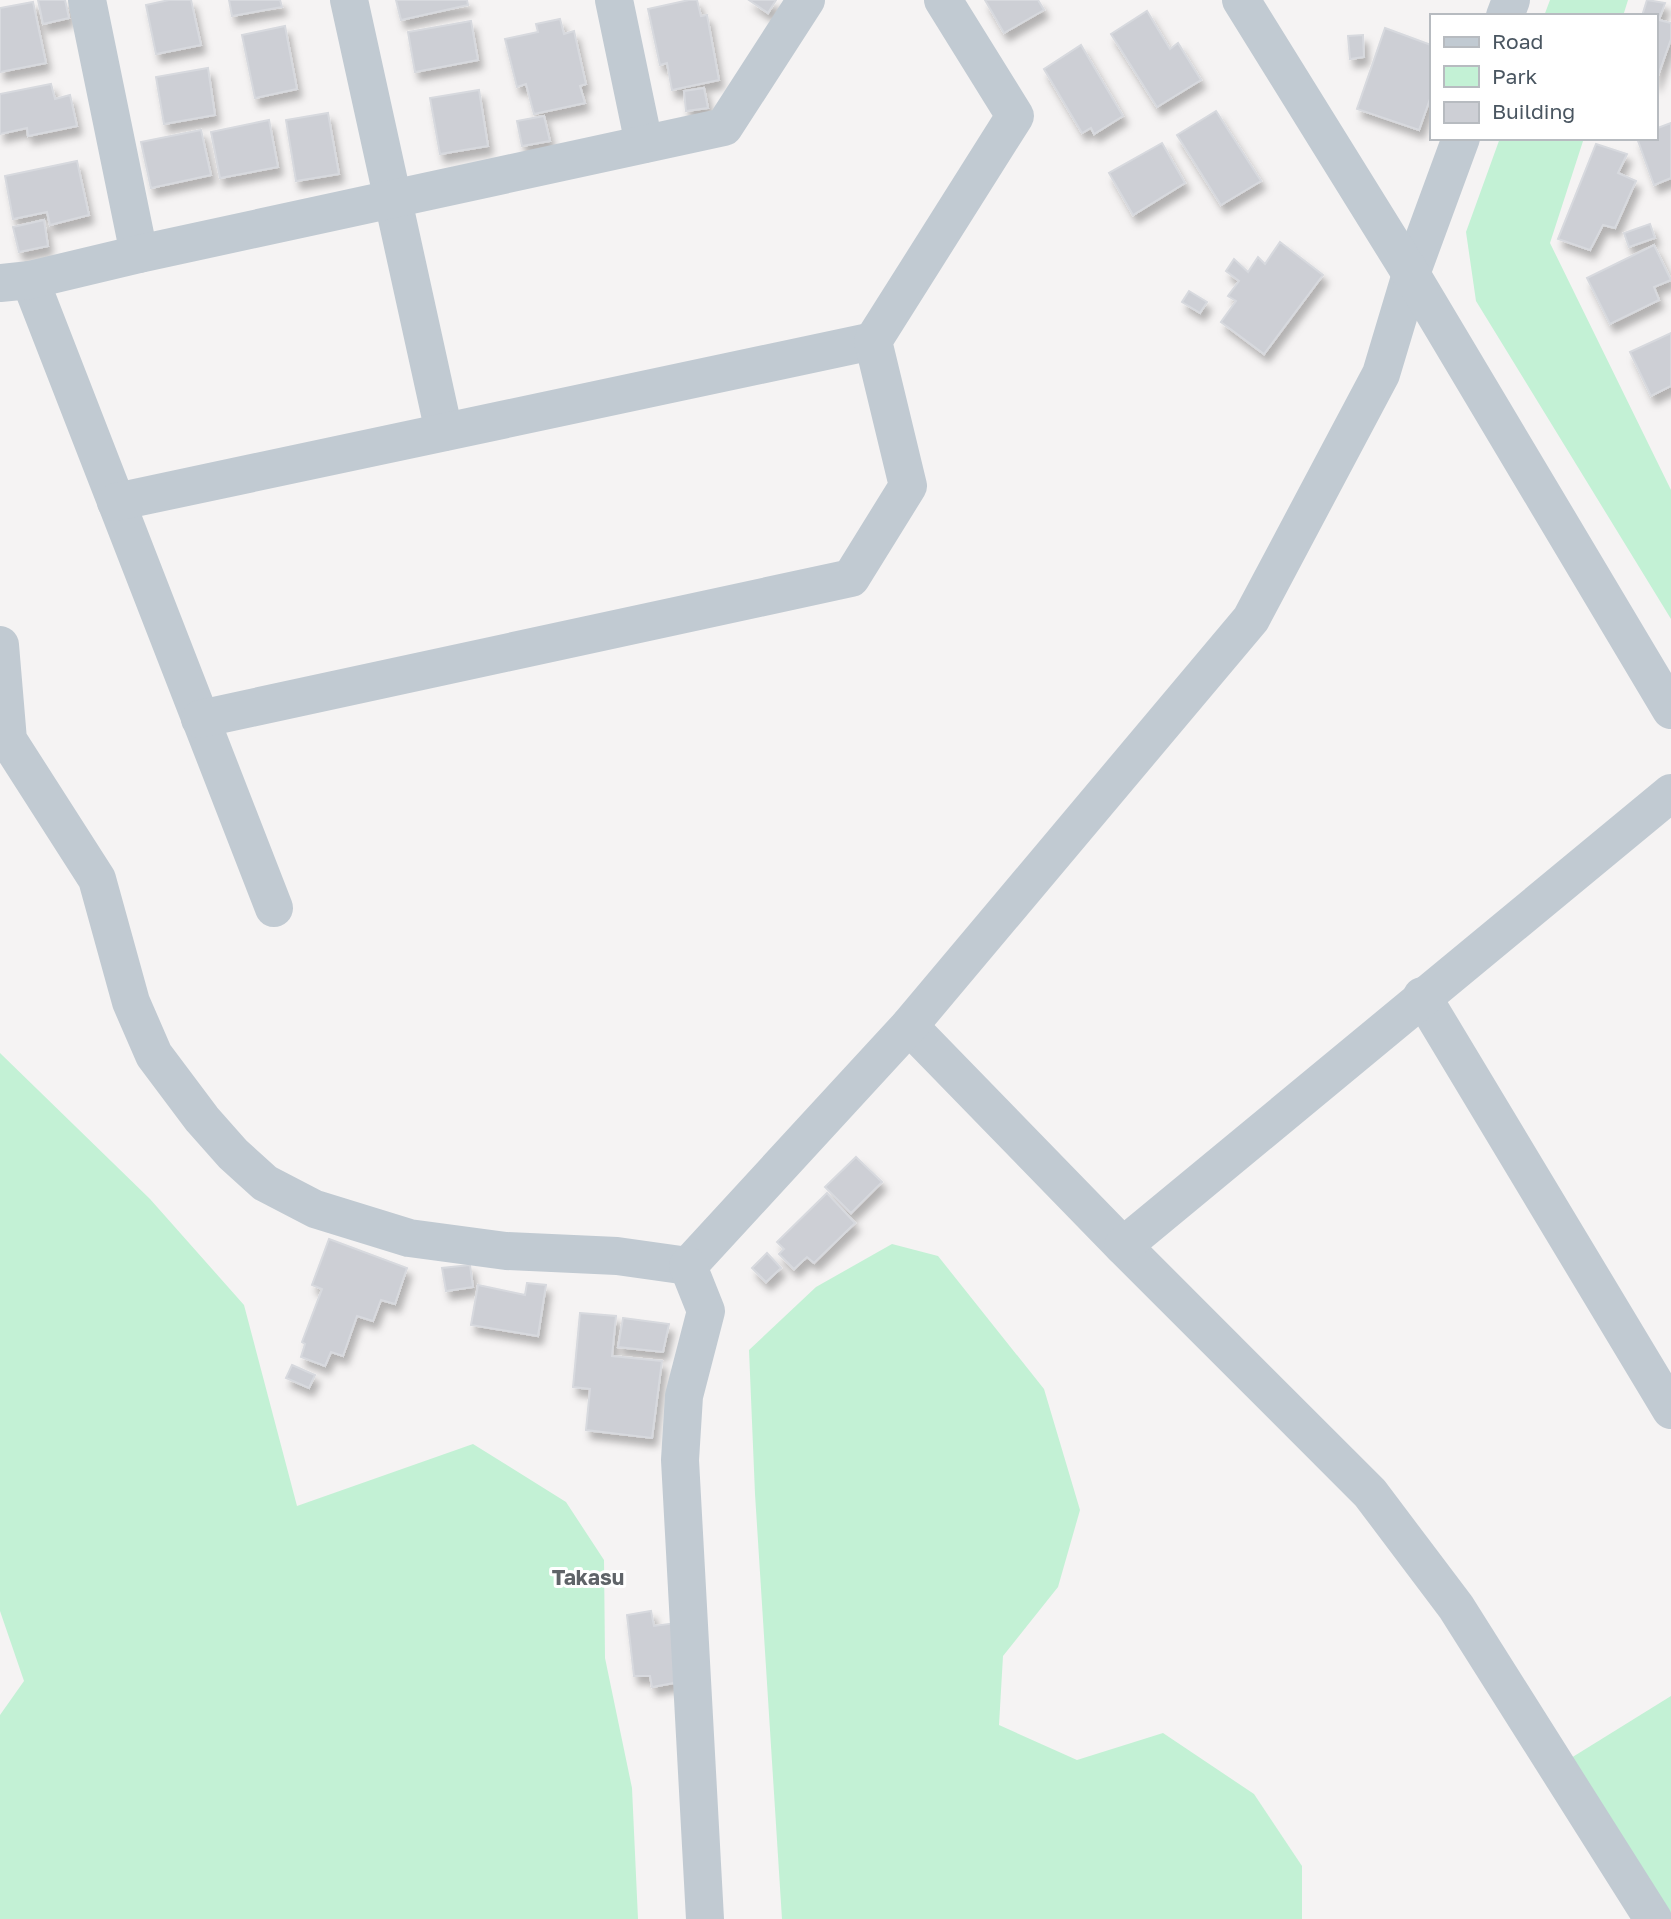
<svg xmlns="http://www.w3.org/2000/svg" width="1671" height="1919" font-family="'Golos Text',sans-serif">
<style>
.green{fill:#c3f1d5}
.building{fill:#cdcfd5;stroke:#d7d9de;stroke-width:2;filter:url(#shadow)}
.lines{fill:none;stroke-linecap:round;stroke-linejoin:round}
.minor{stroke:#c1cad2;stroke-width:38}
.tertiary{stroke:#c1cad2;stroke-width:38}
.labels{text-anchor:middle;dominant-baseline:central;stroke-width:6;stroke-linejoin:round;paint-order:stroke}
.quarter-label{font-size:21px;font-weight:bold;fill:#5f6368;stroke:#fff}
</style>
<defs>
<filter id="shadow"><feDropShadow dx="4.5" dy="8" stdDeviation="3.5" flood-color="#0004"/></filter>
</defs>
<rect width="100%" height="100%" fill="#f5f3f3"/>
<g class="green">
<polygon points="1550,0 1628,0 1623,16 1544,16"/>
<polygon points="1500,138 1584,138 1550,243 1671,490 1671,619 1476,301 1466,232"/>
<polygon points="0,1053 150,1199 244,1305 297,1506 473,1444 566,1502 604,1560 605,1658 632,1788 638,1919 0,1919 0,1715 24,1681 0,1611"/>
<polygon points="892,1244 938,1256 1044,1389 1080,1510 1058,1587 1003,1656 999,1725 1077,1760 1163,1733 1254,1794 1302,1866 1302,1919 782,1919 755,1494 749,1350 816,1287"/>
<polygon points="1671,1696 1671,1919 1571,1758"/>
</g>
<g class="building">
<polygon points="38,0 65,0 69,18 43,24"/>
<polygon points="169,0 191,0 201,45 156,54 146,5"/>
<polygon points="229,0 280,0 282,7 232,16"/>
<polygon points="396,0 467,0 468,5 401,20"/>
<polygon points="689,0 697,0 701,16 707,15 719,80 672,90 667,63 660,65 648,9"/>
<polygon points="749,0 776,0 768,13"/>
<polygon points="985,0 1038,0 1044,10 1004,33"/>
<polygon points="1647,0 1665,3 1659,20 1671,23 1671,39 1655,84 1655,16 1642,16"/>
<polygon points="33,2 46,63 0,72 0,8"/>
<polygon points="1147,11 1170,49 1178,43 1201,80 1157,107 1111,34"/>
<polygon points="560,19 564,34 574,31 586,84 580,86 585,103 534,114 526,84 517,87 505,39 538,32 536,24"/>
<polygon points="471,21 478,60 415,72 408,32"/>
<polygon points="285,26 297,89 255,98 242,35"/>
<polygon points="1385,28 1431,45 1431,96 1419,130 1357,109"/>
<polygon points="1363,35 1364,57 1350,59 1348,36"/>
<polygon points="1081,45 1123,116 1094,134 1091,128 1082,133 1044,69"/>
<polygon points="208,68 215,115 164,124 156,77"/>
<polygon points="51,84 55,99 70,95 77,126 28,136 27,128 0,134 0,94"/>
<polygon points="704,88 708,108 686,111 684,91"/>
<polygon points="479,90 488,146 440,154 430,98"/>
<polygon points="1216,111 1261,181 1221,205 1177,135"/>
<polygon points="328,113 339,174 296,181 286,120"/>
<polygon points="544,116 550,141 522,146 517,121"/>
<polygon points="269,120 278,167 220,178 211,132"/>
<polygon points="1671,123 1671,178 1654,185 1637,138 1655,138 1655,129"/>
<polygon points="201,130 211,175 151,188 141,142"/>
<polygon points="1162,143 1185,183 1133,215 1109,173"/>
<polygon points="1596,144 1627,154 1618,173 1636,181 1615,228 1603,225 1590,250 1558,239"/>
<polygon points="77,161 89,215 50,225 47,212 13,219 5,176"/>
<polygon points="44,220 48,246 19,252 13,227"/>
<polygon points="1650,224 1655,238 1629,247 1624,233"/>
<polygon points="1280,242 1323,275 1264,354 1221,322 1236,301 1228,296 1239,281 1226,271 1234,259 1248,272 1258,257 1265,264"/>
<polygon points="1654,245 1671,280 1654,287 1659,300 1610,324 1587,278"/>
<polygon points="1189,291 1207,302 1200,313 1182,302"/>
<polygon points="1671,333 1671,386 1651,396 1630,352"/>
<polygon points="856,1157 882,1182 851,1213 825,1187"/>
<polygon points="827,1193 855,1223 814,1263 807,1257 794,1269 779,1254 784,1249 777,1242"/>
<polygon points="329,1239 407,1268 395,1304 381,1300 373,1321 357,1316 343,1356 331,1352 325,1366 301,1357 305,1344 302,1342 322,1289 312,1285"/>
<polygon points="767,1253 781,1268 766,1282 752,1268"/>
<polygon points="470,1265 473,1287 446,1291 442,1268"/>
<polygon points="527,1283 546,1285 538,1336 471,1325 478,1285 525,1295"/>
<polygon points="580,1313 616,1316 612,1356 662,1361 652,1438 586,1430 590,1389 573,1387"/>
<polygon points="623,1318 669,1324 663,1352 618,1347"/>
<polygon points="292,1365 315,1375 309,1388 286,1378"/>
<polygon points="651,1611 654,1626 676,1623 685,1681 652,1687 650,1676 634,1676 627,1615"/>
</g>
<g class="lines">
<g class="minor">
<polyline points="87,0 139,254"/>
<polyline points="349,0 444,432"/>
<polyline points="614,0 644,144"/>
<polyline points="1505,16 1511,0"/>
<polyline points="30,280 274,908"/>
<polyline points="0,283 30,280 139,254 724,127 806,0"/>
<polyline points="116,502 873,341"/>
<polyline points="0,645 8,740 97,879 131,1002 154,1055 202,1119 233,1154 265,1183 315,1209 409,1238 506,1251 617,1256 688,1266"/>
<polyline points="200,719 851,578 908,486 873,341 1015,116 943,0"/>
<polyline points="1422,996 1671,1410"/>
<polyline points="909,1026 1123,1246 1370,1493 1456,1607 1653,1919"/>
<polyline points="1123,1246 1671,793"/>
<polyline points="688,1266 909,1026 1251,619 1381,374 1411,274 1461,138"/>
<polyline points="688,1266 706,1311 684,1396 680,1460 705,1919"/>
</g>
<polyline class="tertiary" points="1241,0 1411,274 1671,710"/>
</g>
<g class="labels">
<g class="quarter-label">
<text x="588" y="1577">Takasu</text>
</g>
</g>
<rect x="1430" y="14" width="228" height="126" fill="#ffffff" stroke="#b7bbc0" stroke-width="2"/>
<rect x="1444" y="37" width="35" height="10" fill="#c1cad2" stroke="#b7bbc0" stroke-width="2"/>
<text x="1492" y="49" font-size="21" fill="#4a5661">Road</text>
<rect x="1444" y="66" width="35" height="21" fill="#c3f1d5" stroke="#b7bbc0" stroke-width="2"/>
<text x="1492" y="84" font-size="21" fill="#4a5661">Park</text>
<rect x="1444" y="102" width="35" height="21" fill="#cdcfd5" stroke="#b7bbc0" stroke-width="2"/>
<text x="1492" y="119" font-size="21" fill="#4a5661">Building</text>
</svg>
